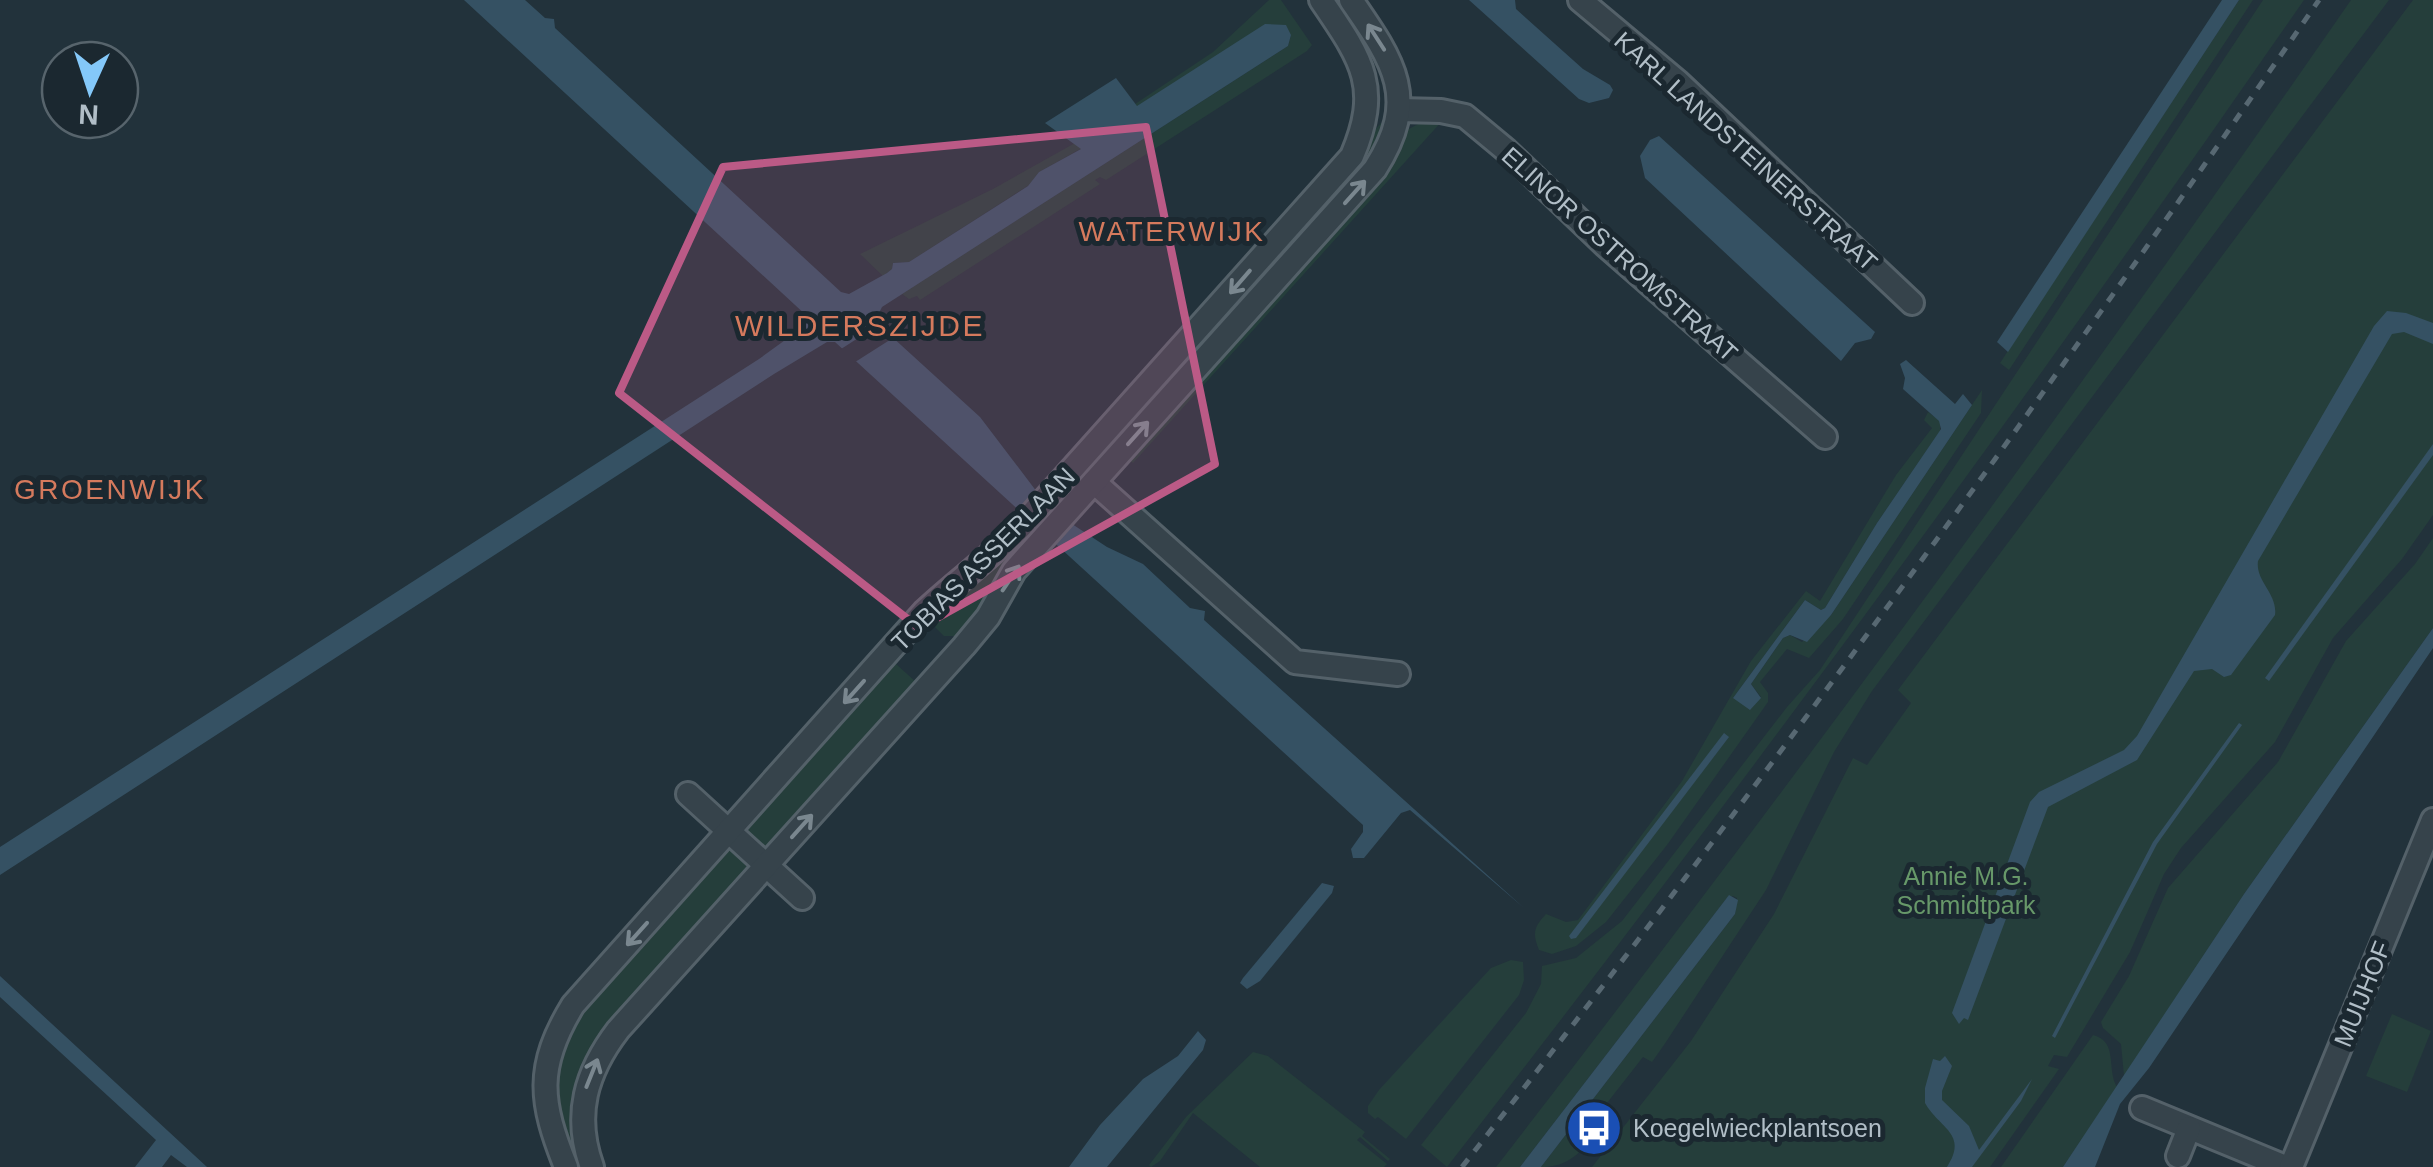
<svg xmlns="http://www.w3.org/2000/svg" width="2433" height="1167" font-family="Arial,sans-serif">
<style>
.green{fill:#253e3b;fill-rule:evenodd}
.water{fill:#355163}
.pier{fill:#22323b}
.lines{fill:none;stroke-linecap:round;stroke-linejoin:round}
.minor-casing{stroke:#546169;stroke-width:28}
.minor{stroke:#36434b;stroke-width:22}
.rail{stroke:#576872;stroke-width:5;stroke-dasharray:10 10;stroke-linecap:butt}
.oneway{stroke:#7a878f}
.marked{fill:#bb5a86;fill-opacity:0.2;stroke:#bb5a86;stroke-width:8;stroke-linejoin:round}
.labels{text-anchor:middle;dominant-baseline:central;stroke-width:10;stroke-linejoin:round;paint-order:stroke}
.street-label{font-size:25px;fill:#b1bec7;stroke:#1b2830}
.park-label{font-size:25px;fill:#679869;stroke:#1b2830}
.poi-label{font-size:25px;fill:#b1bec7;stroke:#1b2830;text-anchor:start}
.neighbourhood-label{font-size:28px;letter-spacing:2.5px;fill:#d57a5d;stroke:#1b2830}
.quarter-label{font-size:30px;letter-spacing:2.5px;fill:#d57a5d;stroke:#1b2830}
</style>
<rect width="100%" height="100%" fill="#22323b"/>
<g class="green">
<polygon points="1269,0 1281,0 1312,45 1307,51 1106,180 1100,177 1095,180 1100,184 920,300 917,296 909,299 902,294 1288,46 1291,35 1137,107 1135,104 1213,52"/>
<polygon points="2239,0 2253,0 2009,370 2000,363"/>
<path d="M2263,0h41c-275,397 -560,786 -857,1167l-26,-22 105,-132 15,-29 1,-18 34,-8 46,-37 165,-214 33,-37z"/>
<path d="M2351,0h38l-517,691 -38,61 -68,138 -102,155 -12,17 -9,-5 -61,78 8,7c-16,16 -26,25 -49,25l194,-253 2,-16 -4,-2 -7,3 -206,268h-24c296,-382 580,-770 855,-1167z"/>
<polygon points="2413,0 2433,0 2433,515 2402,559 2333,638 2275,742 2181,848 2164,874 2130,952 2067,1057 2054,1055 2048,1066 2059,1069 1990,1167 1592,1167 1691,1041 1774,914 1853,758 1867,765 1911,703 1898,690"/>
<polygon points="1443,120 1133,463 1124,456 1405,131 1424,121"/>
<polygon points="1381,123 1386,124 1380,150 1117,449 1105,440"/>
<polygon points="1075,143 1082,148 1039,172 1029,185 909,262 893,263 892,269 883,276 860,254 993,189"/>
<path d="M1982,390l-1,23 -138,206 -34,39 -22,-9 -27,33 8,11v9l-101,143 -61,77 -30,24 -24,8 -13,-4c-7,-17 -5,-23 7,-36l20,8 12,-2 104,-139 69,-120 55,-70 14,10 76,-126 36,-47 -8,-8 4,-8 12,9v10l-63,92 -52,85 -4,2 -16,-10 -72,98 28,-1 -10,-13 32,-46 7,-3 12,7 29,-27zM1724,734l4,4 -155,201 1,-6z"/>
<polygon points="1033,521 1043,531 960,636 944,636 935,627 936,616"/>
<polygon points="2433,538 2433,628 2244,894 2124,1076 2121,1044 2103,1028 2101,1022 2129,976 2168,888 2278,762 2346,641 2415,564"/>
<polygon points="886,664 891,668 896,664 916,682 912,687 917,691 770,845 758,845 748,832 753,815"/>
<polygon points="734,850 746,859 746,875 604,1038 587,1167 571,1167 551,1097 567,1025 721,853"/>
<polygon points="1511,960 1523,962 1524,980 1519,995 1406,1139 1378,1117 1375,1119 1368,1113 1368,1106 1379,1090 1491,968"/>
<polygon points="2392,1014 2431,1031 2407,1092 2366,1076"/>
<path d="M2093,1035c26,7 13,34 24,52l-54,80h-62z"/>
<polygon points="1253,1052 1268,1056 1365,1132 1362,1136 1390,1159 1388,1161 1360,1137 1357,1140 1387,1164 1384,1167 1260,1167 1193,1113 1160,1161 1151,1167 1149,1165 1186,1117"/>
</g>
<g class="water">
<polygon points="464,0 525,0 545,18 554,19 555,28 841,292 849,294 887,273 892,269 893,263 909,262 1028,186 1039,172 1081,149 1045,123 1116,78 1137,106 1265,24 1286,25 1291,35 1288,46 882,307 878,315 879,325 980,417 1037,492 1066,520 1107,547 1143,564 1190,608 1205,611 1204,620 1524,908 1410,810 1401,813 1364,858 1353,858 1351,849 1363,832 1363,825 835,342 827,342 774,374 0,875 0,847 759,359 799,330 808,317"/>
<polygon points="1469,0 1515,0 1516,9 1583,69 1610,85 1613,90 1609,98 1589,103 1579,99"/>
<polygon points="2222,0 2239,0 2008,352 1997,342"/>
<polygon points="1659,136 1875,332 1871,339 1855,343 1841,361 1645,178 1640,156 1650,140"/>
<path d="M2387,311l19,2 27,10v21l-29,-12 -12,2 -134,227c-3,20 20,33 17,54l-44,60 -7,2 -12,-8 -18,2 -57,89 -89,47 -80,213 -4,-2 -5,6 -7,-11 78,-211 9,-10 85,-42 13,-14 237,-410z"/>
<polygon points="1906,360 1955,404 1963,394 1972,405 1831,615 1807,642 1790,635 1783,638 1751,684 1761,698 1750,710 1733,698 1805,600 1821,610 1825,608 1877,523 1941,429 1939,421 1903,389 1905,378 1900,364"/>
<polygon points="2433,444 2433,455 2269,681 2265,678"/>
<polygon points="2433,628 2433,648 2149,1068 2120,1104 2095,1167 2063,1167 2244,894"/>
<polygon points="2239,723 2242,725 2157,844 2055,1038 2052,1036 2153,842"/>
<polygon points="1724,733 1729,737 1576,938 1571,939 1569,936"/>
<polygon points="1322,883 1334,886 1332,893 1260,981 1247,989 1240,983 1243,978"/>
<polygon points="1729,895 1738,900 1735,914 1541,1167 1520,1167"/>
<polygon points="0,976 207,1167 187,1167 171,1155 162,1167 135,1167 156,1140 0,997"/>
<polygon points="1198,1031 1206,1040 1203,1050 1107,1167 1069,1167 1100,1125 1143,1079 1178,1056"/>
<path d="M1945,1056l7,10 -10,25v9l27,26 10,24 53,-71 -11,22 -49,66h-25c22,-33 -8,-39 -22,-64v-15l8,-29 7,2z"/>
</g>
<polygon class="pier" points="883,322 896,336 852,364 838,351"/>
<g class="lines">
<g class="minor-casing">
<g id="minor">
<polyline points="1580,0 1678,82 1912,303"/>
<polyline points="1399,110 1441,111 1465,116 1506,150 1605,245 1825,437"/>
<polyline points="1094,482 1295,662 1398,674"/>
<polyline points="688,794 802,898"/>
<polyline points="2142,1108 2285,1167"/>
<polyline points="2178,1156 2189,1128"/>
<path d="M566,1167c-26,-65 -31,-100 7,-162l351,-393c32,-30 67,-55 98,-87l330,-369c30,-70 9,-97 -31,-156"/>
<path d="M592,1167c-19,-52 -6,-95 26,-137l346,-384 24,-29 26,-46 361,-402c45,-70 19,-107 -24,-169"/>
<polyline points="2291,1167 2433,820"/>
</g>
</g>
<use href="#minor" class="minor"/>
<path class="rail" d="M1462,1167c299,-380 583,-770 857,-1167"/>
</g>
<defs><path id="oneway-shaft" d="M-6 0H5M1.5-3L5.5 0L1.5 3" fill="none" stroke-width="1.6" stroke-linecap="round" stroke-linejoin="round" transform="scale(2.5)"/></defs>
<g class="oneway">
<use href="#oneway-shaft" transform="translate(1376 37) rotate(-123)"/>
<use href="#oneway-shaft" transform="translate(1355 192) rotate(-48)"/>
<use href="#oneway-shaft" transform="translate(1240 282) rotate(131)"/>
<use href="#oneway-shaft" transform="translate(1138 433) rotate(-48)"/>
<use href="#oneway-shaft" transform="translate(1011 578) rotate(-56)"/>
<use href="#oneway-shaft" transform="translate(854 692) rotate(132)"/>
<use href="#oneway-shaft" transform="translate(802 826) rotate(-48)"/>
<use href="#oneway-shaft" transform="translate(637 934) rotate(132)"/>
<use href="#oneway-shaft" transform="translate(592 1073) rotate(-68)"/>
</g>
<path class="marked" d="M1146,127l69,337 -296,164 -300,-235 104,-226z"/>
<defs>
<g id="bus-disc" transform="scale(2.875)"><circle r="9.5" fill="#1a4fb4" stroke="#1b2830"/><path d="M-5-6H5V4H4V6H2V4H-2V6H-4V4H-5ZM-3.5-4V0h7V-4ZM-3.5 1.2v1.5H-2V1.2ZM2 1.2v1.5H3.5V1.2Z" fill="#fff"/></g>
</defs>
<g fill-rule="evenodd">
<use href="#bus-disc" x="1594" y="1128"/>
</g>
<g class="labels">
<g class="street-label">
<text transform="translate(1746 151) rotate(42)">KARL LANDSTEINERSTRAAT</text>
<text transform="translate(1620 254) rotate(42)">ELINOR OSTROMSTRAAT</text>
<text transform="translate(983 559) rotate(-45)">TOBIAS ASSERLAAN</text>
<text transform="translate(2362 994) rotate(-68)">MUIJHOF</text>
</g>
<g class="park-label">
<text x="1966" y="876">Annie M.G.<tspan x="1966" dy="29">Schmidtpark</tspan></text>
</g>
<g class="poi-label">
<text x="1633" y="1128">Koegelwieckplantsoen</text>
</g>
<g class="neighbourhood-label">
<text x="1172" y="231">WATERWIJK</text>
<text x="110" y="489">GROENWIJK</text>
</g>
<g class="quarter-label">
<text x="860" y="325">WILDERSZIJDE</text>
</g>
</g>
<g transform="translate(90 90) rotate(183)"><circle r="48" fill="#1b2830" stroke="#57646c" stroke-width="2.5"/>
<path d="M0-8L18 38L0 25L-18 38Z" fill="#84c8f9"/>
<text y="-15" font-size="28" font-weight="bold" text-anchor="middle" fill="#b1bec7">N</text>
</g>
</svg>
